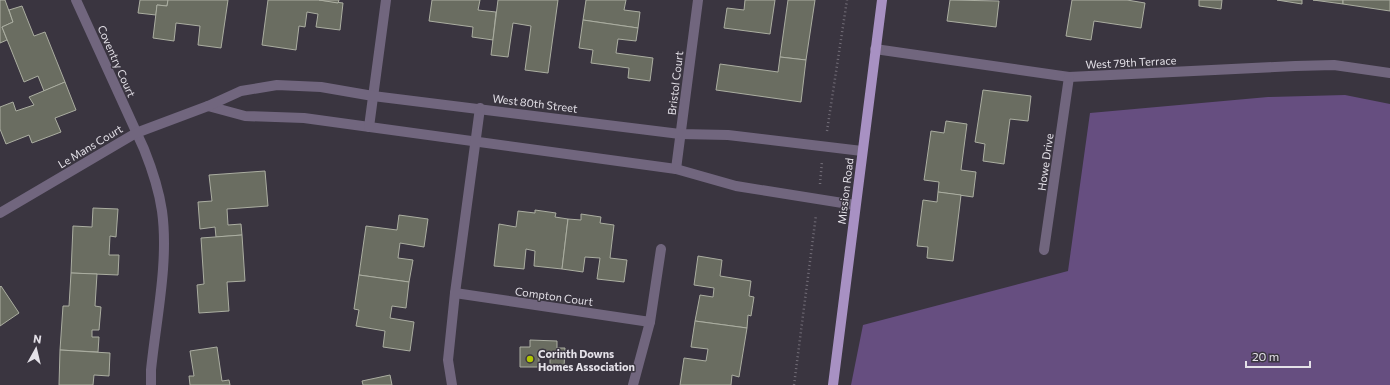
<svg xmlns="http://www.w3.org/2000/svg" width="1390" height="385" font-family="Commissioner,sans-serif">
<style>
.green{fill:#664e80}
.building{fill:#6a6d61;stroke:#abaea1}
.lines{fill:none;stroke-linecap:round;stroke-linejoin:round}
.path{stroke:#736e78;stroke-width:2.5;stroke-dasharray:1 3;stroke-linecap:butt}
.minor{stroke:#71667e;stroke-width:10}
.major{stroke:#a891c3;stroke-width:10}
.poi-dot{fill:#b0c500;stroke:#3a3540;stroke-width:1.5}
.labels{text-anchor:middle;dominant-baseline:central;stroke-width:3;stroke-linejoin:round;paint-order:stroke}
.street-label{font-size:11px;fill:#e4e1e8;stroke:#3a3540}
.poi-label{font-size:11px;font-weight:bold;fill:#e4e1e8;stroke:#3a3540;text-anchor:start}
</style>
<rect width="100%" height="100%" fill="#3a3540"/>
<polygon class="green" points="1345,95 1390,104 1390,385 851,385 863,325 1068,271 1090,113 1268,97"/>
<g class="building">
<polygon points="0,0 5,0 13,22 2,27 7,40 0,43"/>
<polygon points="140,0 168,0 167,6 157,5 156,15 138,13"/>
<polygon points="168,0 228,0 221,48 198,45 200,26 176,23 174,41 153,38 157,5 167,6"/>
<polygon points="268,0 319,0 343,3 340,30 316,27 318,14 307,12 305,27 299,26 296,50 262,45"/>
<polygon points="319,0 339,0 338,3"/>
<polygon points="432,0 480,0 478,10 496,12 493,40 472,37 473,27 429,21"/>
<polygon points="498,0 558,0 548,73 525,70 531,26 513,23 508,57 491,55"/>
<polygon points="586,0 626,0 624,10 640,12 638,28 583,20"/>
<polygon points="745,0 775,0 770,34 724,28 727,8 744,10"/>
<polygon points="788,0 815,0 806,60 780,57"/>
<polygon points="950,0 999,1 996,27 947,21"/>
<polygon points="1072,0 1127,0 1145,3 1141,28 1094,21 1091,40 1066,36"/>
<polygon points="1199,0 1222,0 1221,9 1199,6"/>
<polygon points="1277,0 1302,0 1302,4"/>
<polygon points="1313,0 1343,0 1343,4"/>
<polygon points="1343,0 1390,0 1390,11 1343,4"/>
<polygon points="22,6 34,36 45,32 65,82 44,91 38,76 24,82 2,27 13,22 9,10"/>
<polygon points="583,20 638,28 636,41 618,39 616,53 653,58 650,81 628,78 629,68 591,63 593,50 579,48"/>
<polygon points="780,57 806,60 801,102 716,90 720,64 778,72"/>
<polygon points="65,82 76,110 55,118 61,132 32,143 29,135 6,144 0,129 0,107 13,102 16,111 34,105 29,97"/>
<polygon points="983,90 1031,96 1028,121 1010,119 1004,164 983,161 985,144 975,142"/>
<polygon points="946,121 967,124 961,170 976,172 973,197 938,192 939,182 924,180 931,131 944,133"/>
<polygon points="265,171 268,206 227,209 228,225 241,224 242,235 216,237 215,227 200,229 198,202 212,201 209,175"/>
<polygon points="938,192 961,195 953,261 927,258 928,247 917,246 923,200 937,202"/>
<polygon points="93,208 118,209 116,237 110,236 109,255 119,255 118,275 71,273 73,226 92,227"/>
<polygon points="535,210 556,213 555,217 568,219 562,269 534,266 535,251 526,249 524,269 494,266 499,224 516,227 518,211 535,213"/>
<polygon points="581,214 601,217 600,223 614,225 610,258 627,260 624,282 597,279 600,258 585,257 583,272 562,269 568,219 581,220"/>
<polygon points="399,215 428,219 424,247 400,243 398,258 413,260 409,282 359,275 366,226 397,230"/>
<polygon points="242,235 245,281 227,282 229,311 199,313 197,285 204,284 201,238"/>
<polygon points="698,256 722,260 720,276 751,281 749,296 754,297 751,316 748,315 747,328 695,321 700,295 713,297 714,288 694,285"/>
<polygon points="71,273 97,274 95,306 101,307 99,330 92,330 92,337 99,337 98,352 60,350 63,306 69,306"/>
<polygon points="359,275 409,282 406,308 392,306 390,318 414,322 410,351 383,347 385,331 356,326 359,310 354,309"/>
<polygon points="1,286 19,313 0,326 0,287"/>
<polygon points="695,321 747,328 739,377 732,375 731,385 680,385 684,358 706,361 708,349 691,347"/>
<polygon points="530,340 557,341 557,348 565,348 564,368 550,368 550,352 539,352 539,367 520,367 520,347 530,347"/>
<polygon points="217,347 222,381 229,380 230,385 190,385 189,376 194,376 190,351"/>
<polygon points="60,350 110,353 109,376 94,375 93,385 59,385"/>
<polygon points="390,375 392,385 363,385 362,381"/>
</g>
<g class="lines">
<g class="path">
<polyline points="827,131 847,0"/>
<polyline points="820,184 822,161"/>
<polyline points="794,385 816,215"/>
</g>
<g class="minor">
<path d="M76,0l68,149c8,20 15,41 18,62 7,51 -6,109 -11,159v15"/>
<polyline points="875,49 1069,77 1295,66 1334,65 1390,73"/>
<polyline points="208,106 245,116 304,118 676,169 736,186 855,205"/>
<polyline points="369,127 386,0"/>
<polyline points="676,169 698,0"/>
<polyline points="0,213 136,133 208,106 241,91 277,85 321,87 373,96 680,134 728,135 862,151"/>
<polyline points="1044,250 1069,77"/>
<polyline points="455,293 650,322 661,249"/>
<polyline points="452,385 448,360 455,293 480,108"/>
<polyline points="633,385 650,322"/>
</g>
<polyline class="major" points="833,385 882,0"/>
</g>
<circle class="poi-dot" cx="530" cy="359" r="4"/>
<g class="labels">
<g class="street-label">
<text transform="translate(117 61) rotate(66)">Coventry Court</text>
<text transform="translate(1131 62) rotate(-3)">West 79th Terrace</text>
<text transform="translate(675 83) rotate(-83)">Bristol Court</text>
<text transform="translate(535 103) rotate(7)">West 80th Street</text>
<text transform="translate(90 146) rotate(-31)">Le Mans Court</text>
<text transform="translate(1045 162) rotate(-82)">Howe Drive</text>
<text transform="translate(845 191) rotate(-83)">Mission Road</text>
<text transform="translate(554 296) rotate(8)">Compton Court</text>
</g>
<g class="poi-label">
<text x="538" y="353">Corinth Downs<tspan x="538" dy="13">Homes Association</tspan></text>
</g>
</g>
<g transform="translate(36 349) rotate(8)" stroke="#3a3540" stroke-width="3" paint-order="stroke">
<path d="M0-3L7 15L0 10L-7 15Z" fill="#e4e1e8"/>
<text y="-6" font-size="11" font-weight="bold" text-anchor="middle" fill="#e4e1e8">N</text>
</g>
<path d="M1246 361v6h64v-6" fill="none" stroke="#e4e1e8" stroke-width="2"/>
<text x="1252" y="361" font-size="12" fill="#e4e1e8" stroke="#3a3540" stroke-width="3" paint-order="stroke">20 m</text>
</svg>
